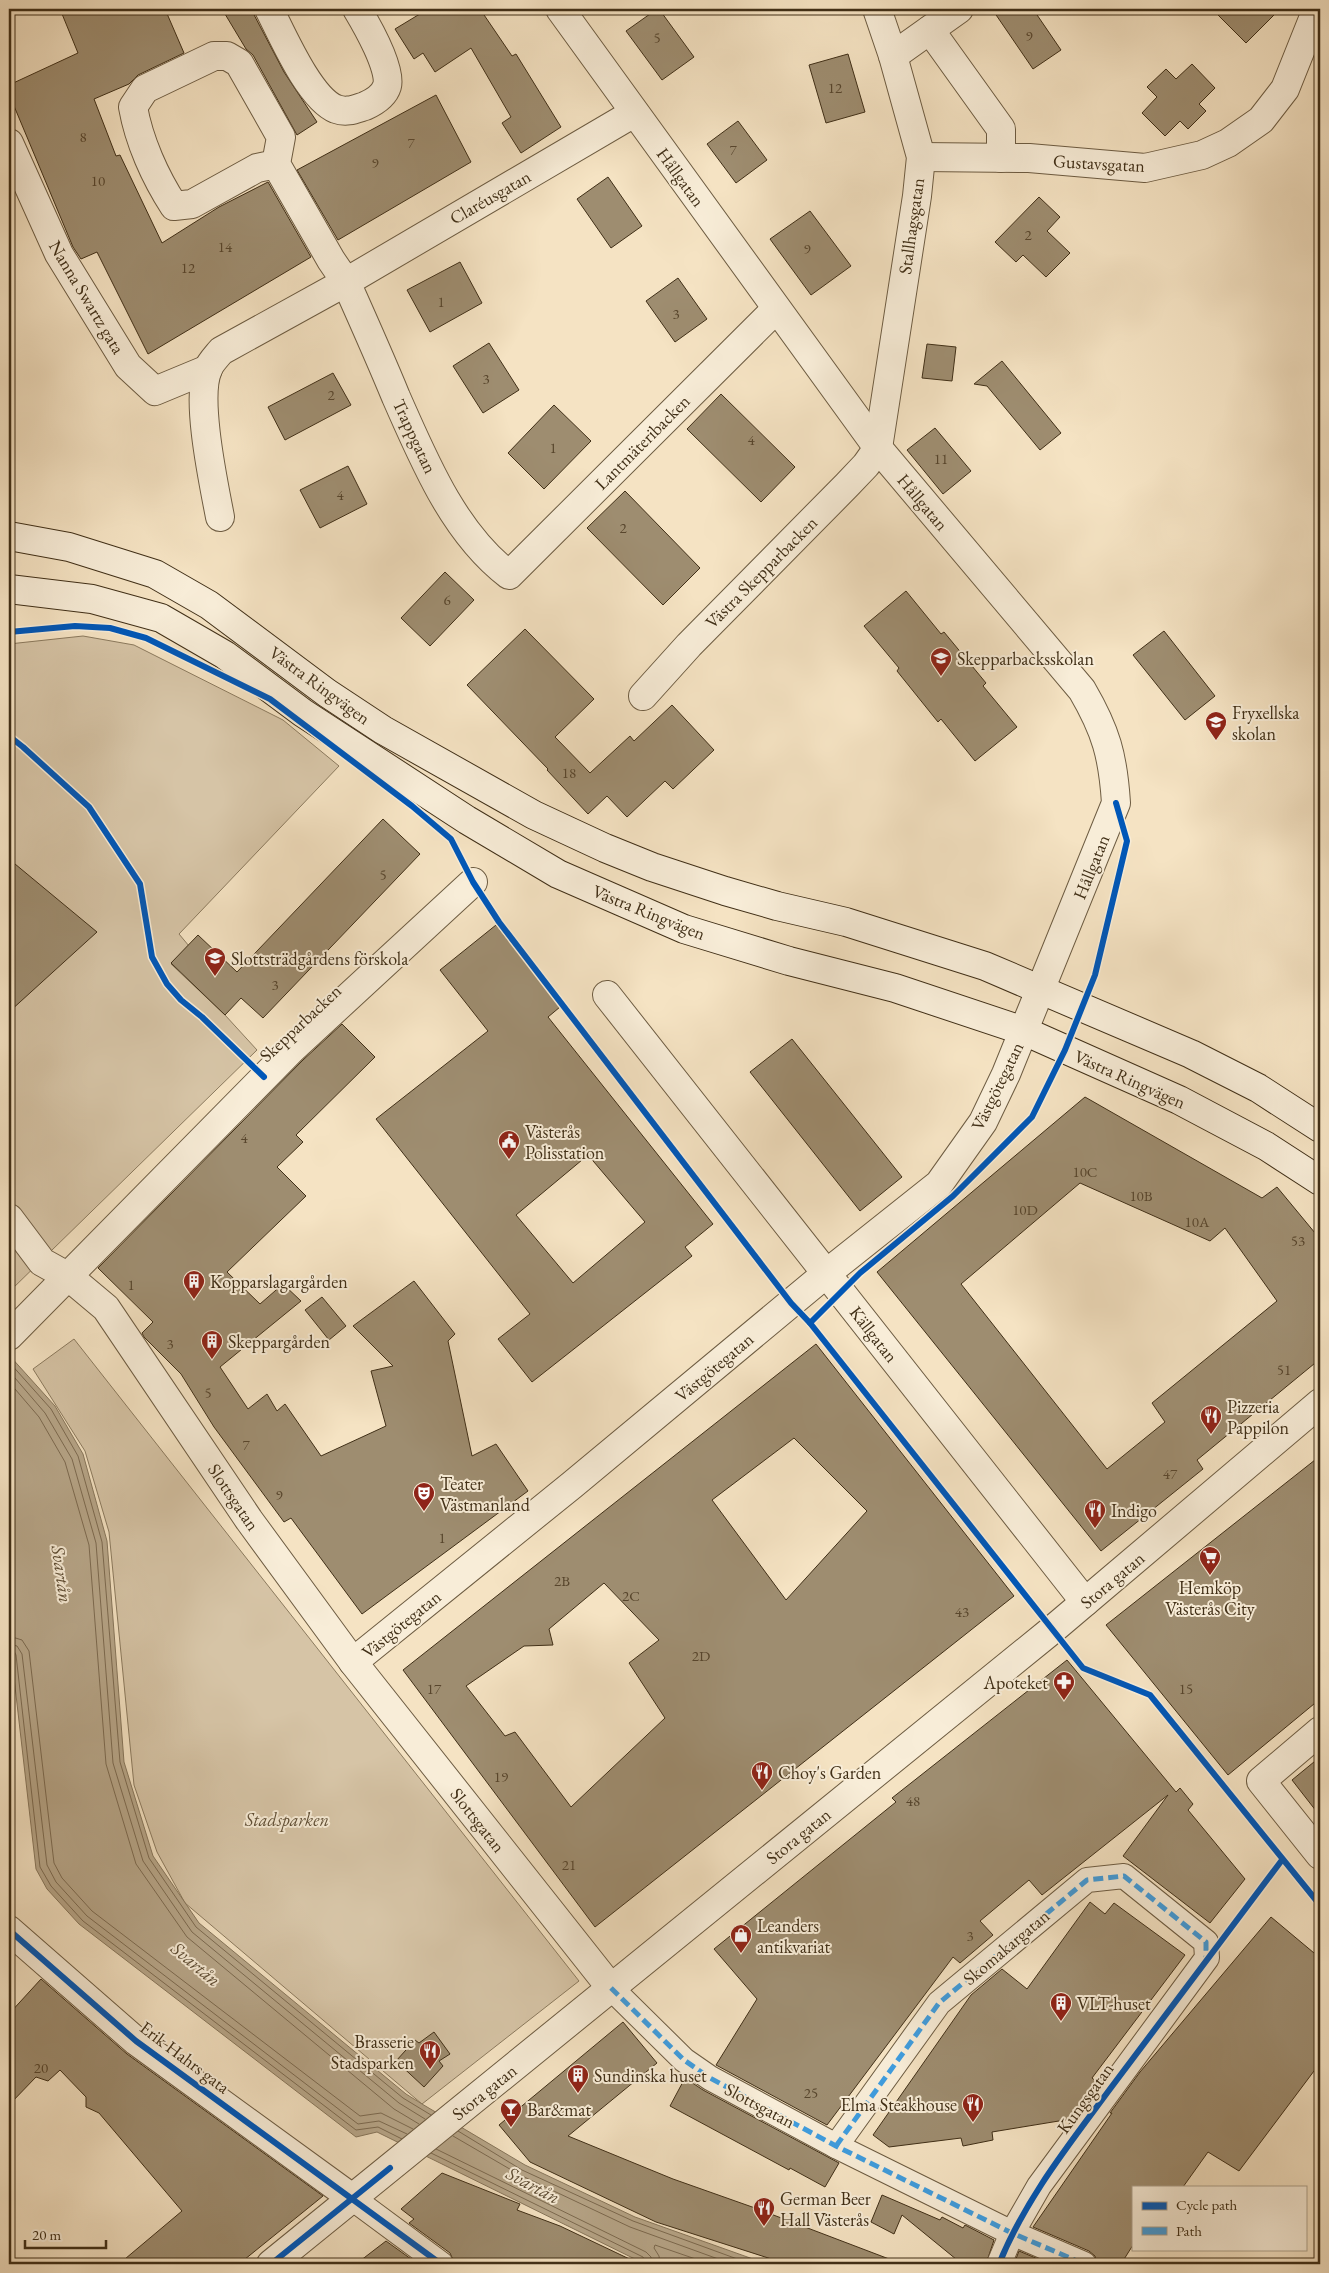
<svg xmlns="http://www.w3.org/2000/svg" width="1329" height="2273" font-family="'EB Garamond',serif">
<style>
.green{fill:#d6c4a6;stroke:#8b7a5e}
.water{fill:#b7a689;stroke:#87765b}
.lines{fill:none;stroke-linecap:round;stroke-linejoin:round}
.shore{stroke:#7c6a50;stroke-width:1}
.building{fill:#9e8d70;stroke:#402f17;fill-rule:evenodd}
.pedestrian-casing{stroke:#6d5c42;stroke-width:26}
.minor-casing{stroke:#6d5c42;stroke-width:30}
.secondary-casing{stroke:#402f17;stroke-width:30}
.pedestrian{stroke:#f8edd8;stroke-width:24}
.minor{stroke:#f8edd8;stroke-width:28}
.secondary{stroke:#f8edd8;stroke-width:28}
.quiet{stroke:#3f9ddf;stroke-width:5;stroke-dasharray:10 5;stroke-linecap:butt}
.cycleway-casing{stroke:#f8edd8;stroke-width:9}
.cycleway{stroke:#0057b8;stroke-width:6}
.labels{text-anchor:middle;dominant-baseline:central;stroke-width:4;stroke-linejoin:round;paint-order:stroke}
.number-label{font-size:15px;fill:#58462d}
.street-label{font-size:18px;fill:#402f17;stroke:#f8edd8}
.poi-label{font-size:18px;fill:#402f17;stroke:#f8edd8;text-anchor:start}
.park-label{font-size:18px;font-style:italic;fill:#5e4d34;stroke:#f8edd8}
.water-label{font-size:19px;font-style:italic;fill:#5e4d34;stroke:#f8edd8}
</style>
<rect width="100%" height="100%" fill="#f5e3c3"/>
<filter id="stains"><feTurbulence type="fractalNoise" baseFrequency=".004" numOctaves="4"/><feColorMatrix values="0 0 0 0 .2 0 0 0 0 .09 0 0 0 0 .02 0 0 0 .5 -.17"/></filter>
<radialGradient id="worn" r=".72"><stop offset=".6" stop-color="#630" stop-opacity="0"/><stop offset="1" stop-color="#630" stop-opacity=".3"/></radialGradient>
<g class="green">
<polygon points="83,636 134,645 283,720 339,766 179,934 189,946 171,964 225,1015 257,1050 9,1292 9,644"/>
<polygon points="74,1339 579,1981 422,2104 185,1903 157,1852 134,1785 109,1532 85,1451 33,1369"/>
</g>
<polygon class="water" points="9,1355 55,1406 83,1454 107,1541 124,1762 153,1856 199,1923 406,2094 422,2104 525,2165 635,2217 767,2264 645,2264 377,2132 356,2137 79,1924 47,1889 36,1869 9,1634"/>
<g class="lines">
<g class="shore">
<polyline points="9,1362 51,1409 78,1456 102,1542 120,1762 149,1858 196,1927 403,2098 431,2115"/>
<polyline points="9,1371 45,1413 72,1459 96,1543 113,1763 143,1861 192,1932 399,2103 425,2119"/>
<polyline points="9,1382 39,1417 65,1462 89,1545 106,1764 136,1864 187,1937 394,2109 419,2124"/>
<polyline points="9,1636 22,1640 29,1651 54,1863 62,1878 92,1911 360,2116 381,2113 413,2129"/>
<polyline points="9,1644 17,1646 22,1654 47,1865 56,1882 87,1916 358,2124 379,2121 407,2134"/>
<polyline points="9,1650 14,1651 16,1655 40,1867 51,1886 83,1921 356,2130 378,2127 402,2139"/>
<polyline points="458,2131 522,2170 633,2221 751,2264"/>
<polyline points="453,2136 520,2175 630,2227 732,2264"/>
<polyline points="436,2149 646,2252 651,2257 652,2264"/>
<polyline points="431,2153 643,2257 646,2264"/>
<polyline points="660,2264 659,2256 654,2248 655,2245 710,2264"/>
</g>
</g>
<g class="building">
<polygon points="60,9 165,9 184,53 138,75 129,84 94,99 116,156 120,155 162,243 219,207 268,182 311,257 148,354 97,252 81,259 73,247 9,94 9,85 78,53"/>
<polygon points="222,9 251,9 284,72 317,122 297,135 253,55 246,49"/>
<polygon points="428,9 480,9 512,56 516,54 561,127 521,153 502,123 511,117 471,48 435,72 423,53 414,59 395,29"/>
<polygon points="657,9 659,9 694,57 662,80 626,31"/>
<polygon points="992,9 1033,9 1061,50 1033,69"/>
<polygon points="1212,9 1280,9 1246,43"/>
<polygon points="848,54 865,112 826,123 809,65"/>
<polygon points="1192,64 1215,88 1199,104 1206,111 1188,129 1180,121 1165,136 1142,113 1157,97 1147,87 1166,69 1176,79"/>
<polygon points="436,95 471,162 338,240 297,170"/>
<polygon points="738,121 767,160 736,183 707,144"/>
<polygon points="608,177 642,226 611,248 577,199"/>
<polygon points="1039,197 1060,217 1047,231 1070,253 1046,277 1023,255 1016,262 995,242"/>
<polygon points="810,211 851,266 811,295 770,239"/>
<polygon points="460,262 482,303 430,332 407,290"/>
<polygon points="678,278 707,319 675,342 646,301"/>
<polygon points="489,343 519,390 483,413 453,366"/>
<polygon points="927,344 956,347 952,381 922,378"/>
<polygon points="1002,361 1061,433 1040,450 987,386 974,384"/>
<polygon points="333,373 351,405 285,440 268,407"/>
<polygon points="721,394 795,467 761,502 687,429"/>
<polygon points="554,405 591,441 544,489 508,453"/>
<polygon points="935,428 971,471 943,494 907,450"/>
<polygon points="348,466 367,504 320,528 300,490"/>
<polygon points="625,491 700,568 663,605 587,528"/>
<polygon points="445,572 474,600 430,646 401,618"/>
<polygon points="906,591 941,634 944,632 986,683 983,686 1017,727 975,761 941,719 938,722 897,671 899,668 864,626"/>
<polygon points="525,629 594,699 555,737 590,773 630,736 634,741 672,705 714,750 673,789 665,781 627,817 607,796 588,814 547,770 548,769 467,685"/>
<polygon points="1164,631 1215,696 1185,720 1133,655"/>
<polygon points="383,819 420,854 263,1018 241,998 225,1015 171,963 198,935 237,972"/>
<polygon points="9,859 97,932 9,1012"/>
<path d="M496,925l64,82 -12,10 165,207 -28,23 7,9 -160,126 -34,-43 32,-25 -154,-195 112,-88 -48,-61zM588,1155l57,67 -72,61 -57,-68z"/>
<polygon points="342,1024 375,1057 296,1135 303,1142 277,1167 306,1196 227,1272 260,1304 283,1284 301,1301 220,1367 248,1409 267,1394 277,1411 285,1404 321,1456 386,1426 371,1371 393,1366 353,1326 414,1281 455,1334 448,1341 472,1456 496,1444 528,1491 362,1614 291,1518 284,1522 214,1427 181,1374 144,1337 142,1333 153,1322 98,1268 303,1060"/>
<polygon points="792,1039 902,1177 860,1211 750,1072"/>
<path d="M1085,1097l177,101 15,-11 43,52v120l-123,101 6,9 -102,82 -224,-279zM1080,1183l130,58 15,-13 52,73 -125,102 13,19 -58,47 -146,-185z"/>
<polygon points="322,1297 346,1326 329,1340 305,1310"/>
<path d="M816,1344l198,252 -419,331 -192,-257zM794,1438l73,73 -81,89 -74,-100zM604,1583l55,57 -30,23 36,55 -94,89 -56,-75 -10,4 -39,-50 58,-40 29,-1 -4,-16z"/>
<polygon points="1320,1456 1320,1699 1228,1775 1106,1625"/>
<polygon points="1067,1660 1176,1792 1180,1788 1193,1804 1188,1810 1245,1879 1210,1923 1123,1856 1168,1795 1042,1895 1029,1880 980,1921 993,1935 960,1963 953,1957 827,2125 716,2065 757,1999 714,1949 896,1802 892,1798"/>
<polygon points="1320,1757 1320,1816 1292,1780"/>
<polygon points="1090,1902 1105,1914 1114,1903 1185,1955 1092,2078 1098,2083 1071,2119 992,2132 993,2140 963,2146 961,2138 889,2147 873,2135 971,1995 1002,1969 1027,1989"/>
<polygon points="1271,1917 1320,1958 1320,2063 1239,2171 1208,2152 1183,2187 1133,2187 1133,2245 1121,2264 1097,2264 1095,2256 1089,2251 1033,2227 1112,2113 1110,2113 1140,2072"/>
<polygon points="41,1979 127,2054 323,2196 239,2264 119,2264 182,2211 99,2113 86,2107 86,2097 60,2070 48,2081 36,2077 9,2105 9,2014"/>
<polygon points="623,2022 657,2063 568,2136 673,2179 755,2208 897,2262 897,2264 787,2264 656,2222 530,2162 499,2125"/>
<polygon points="434,2032 450,2054 439,2061 443,2066 424,2087 396,2061 415,2040 419,2043"/>
<polygon points="685,2078 703,2090 839,2163 825,2187 790,2168 789,2170 670,2106"/>
<polygon points="442,2173 520,2204 517,2210 560,2226 640,2264 455,2264 450,2253 409,2223 414,2219 401,2209"/>
<polygon points="882,2195 940,2220 942,2217 963,2228 965,2225 994,2240 986,2264 962,2264 902,2215 894,2234 871,2222"/>
<polygon points="386,2241 418,2264 356,2264"/>
<polygon points="1019,2251 1050,2264 1014,2264"/>
</g>
<g class="lines">
<g class="pedestrian-casing">
<g id="pedestrian">
<polyline points="611,1988 684,2060 710,2078 836,2146 1012,2233 1084,2264"/>
<polyline points="836,2146 939,2003 1087,1880 1124,1876 1206,1942 1207,1958 1039,2186 1012,2233 999,2264"/>
<polyline points="352,2198 441,2264"/>
</g>
</g>
<g class="minor-casing">
<g id="minor">
<path d="M269,9c13,25 40,89 67,100 11,4 19,0 29,-3 9,-4 19,-10 22,-20 5,-17 -21,-62 -30,-77"/>
<polyline points="930,30 1001,129 1001,158"/>
<polyline points="893,56 959,9"/>
<polyline points="9,143 59,254 128,366 155,391 208,369"/>
<polyline points="921,157 1029,158 1145,168 1202,155 1228,143 1261,120 1285,89 1317,9"/>
<path d="M276,164l5,-27 -42,-74 -12,-7h-13l-69,33 -12,18c6,34 22,70 41,99l18,-2 65,-36 19,-4 55,96 15,22c17,38 34,76 50,115 28,63 57,135 113,178l267,-266"/>
<path d="M220,517c-6,-32 -25,-119 -12,-148 2,-6 9,-13 13,-18l125,-69 288,-169"/>
<polyline points="643,696 689,645 847,485 866,465 878,448 917,196 921,157 893,56 877,9"/>
<polyline points="607,995 1085,1602"/>
<polyline points="9,1218 42,1262 69,1277 106,1308 249,1520 353,1662 611,1988"/>
<polyline points="9,1336 292,1049 473,882"/>
<path d="M353,1662l219,-177 255,-212 112,-89 44,-62 23,-48 110,-271c-3,-47 -10,-72 -34,-113l-204,-242 -318,-439"/>
<polyline points="1320,1731 1261,1781 1320,1855"/>
<polyline points="9,1930 136,2041 352,2198"/>
<polyline points="271,2264 1052,1630 1320,1403"/>
</g>
</g>
<g class="secondary-casing">
<g id="secondary">
<polyline points="9,536 69,547 155,574 209,605 327,693 383,730 534,815 605,848 652,867 725,891 777,906 846,922 985,966 1191,1054 1258,1088 1320,1128"/>
<polyline points="9,589 92,599 161,618 225,655 303,713 467,820 558,874 684,929 789,961 895,988 1024,1031 1179,1100 1266,1146 1320,1181"/>
</g>
</g>
<use href="#pedestrian" class="pedestrian"/>
<use href="#minor" class="minor"/>
<use href="#secondary" class="secondary"/>
<g class="quiet">
<polyline points="611,1988 684,2060 710,2078 836,2146 1012,2233 1084,2264"/>
<polyline points="836,2146 939,2003 1087,1880 1124,1876 1206,1942 1206,1958"/>
</g>
<g class="cycleway-casing">
<g id="cycleway">
<polyline points="9,632 75,626 110,628 146,638 270,699 412,806 451,839 473,882 499,922 791,1303 810,1323 1083,1668 1150,1695 1320,1905"/>
<polyline points="9,736 23,747 89,807 140,884 152,957 167,984 181,1000 202,1017 264,1077"/>
<polyline points="810,1323 860,1273 953,1196 1032,1117 1065,1050 1095,975 1127,841 1116,803"/>
<polyline points="9,1930 136,2041 441,2264"/>
<polyline points="271,2264 390,2168"/>
<path d="M999,2264c27,-66 69,-118 111,-175 57,-77 115,-153 172,-229"/>
</g>
</g>
<use href="#cycleway" class="cycleway"/>
</g>
<defs>
<g id="school-pin" transform="scale(1.125)"><path d="M0 17L-7.5 6A9.5 9.5 0 1 1 7.5 6Z" fill="#8f2418" stroke="#f8edd8"/><path d="M0-5L7-2L0 1L-7-2ZM-4 1L0 2.5L4 1V4Q0 6-4 4Z" fill="#fff"/></g>
<g id="civic-pin" transform="scale(1.125)"><path d="M0 17L-7.5 6A9.5 9.5 0 1 1 7.5 6Z" fill="#8f2418" stroke="#f8edd8"/><path d="M-.6-6.5H3V-4.5H.6V-3L4-1V1h2V6H-6V1h2V-1L-.6-3ZM-1.2 2.5V6h2.4V2.5Z" fill="#fff"/></g>
<g id="building-pin" transform="scale(1.125)"><path d="M0 17L-7.5 6A9.5 9.5 0 1 1 7.5 6Z" fill="#8f2418" stroke="#f8edd8"/><path d="M-4-6H4V6H1V3H-1V6H-4ZM-2.5-4.3h1.7v1.8h-1.7ZM.8-4.3h1.7v1.8H.8ZM-2.5-1h1.7V.8h-1.7ZM.8-1h1.7V.8H.8Z" fill="#fff"/></g>
<g id="restaurant-pin" transform="scale(1.125)"><path d="M0 17L-7.5 6A9.5 9.5 0 1 1 7.5 6Z" fill="#8f2418" stroke="#f8edd8"/><path d="M-5-6h1v4h1v-4h1v4h1v-4h1v5L-1.5 .5V6h-2V.5L-5-1ZM5-6V6H3V1.5H1.5Q1.5-4 5-6Z" fill="#fff"/></g>
<g id="theatre-pin" transform="scale(1.125)"><path d="M0 17L-7.5 6A9.5 9.5 0 1 1 7.5 6Z" fill="#8f2418" stroke="#f8edd8"/><path d="M-5-5.5Q0-4 5-5.5V0Q5 5 0 6Q-5 5-5 0ZM-3.3-2.5H-1v1.5H-3.3ZM1-2.5H3.3v1.5H1ZM-2.8 1Q0 5.5 2.8 1Z" fill="#fff"/></g>
<g id="supermarket-pin" transform="scale(1.125)"><path d="M0 17L-7.5 6A9.5 9.5 0 1 1 7.5 6Z" fill="#8f2418" stroke="#f8edd8"/><path d="M-6-5.5h2.5l.6 2H6L4.5 2H-2.5L-4.4-4H-6ZM-1.5 3.2a1.3 1.3 0 1 0 .1 0ZM3 3.2a1.3 1.3 0 1 0 .1 0Z" fill="#fff"/></g>
<g id="pharmacy-pin" transform="scale(1.125)"><path d="M0 17L-7.5 6A9.5 9.5 0 1 1 7.5 6Z" fill="#8f2418" stroke="#f8edd8"/><path d="M-2-6h4v4h4v4h-4v4h-4v-4h-4v-4h4Z" fill="#fff"/></g>
<g id="shop-pin" transform="scale(1.125)"><path d="M0 17L-7.5 6A9.5 9.5 0 1 1 7.5 6Z" fill="#8f2418" stroke="#f8edd8"/><path d="M-5-2.5h2.3a2.7 3.5 0 0 1 5.4 0H5L5.5 6h-11ZM-1.5-2.5h3a1.5 2.3 0 0 0-3 0Z" fill="#fff"/></g>
<g id="bar-pin" transform="scale(1.125)"><path d="M0 17L-7.5 6A9.5 9.5 0 1 1 7.5 6Z" fill="#8f2418" stroke="#f8edd8"/><path d="M-6-5H6L.8 .8V4.5H3.5V6h-7V4.5H-.8V.8Z" fill="#fff"/></g>
</defs>
<g fill-rule="evenodd">
<use href="#school-pin" x="941" y="658"/>
<use href="#school-pin" x="1216" y="722"/>
<use href="#school-pin" x="215" y="958"/>
<use href="#civic-pin" x="509" y="1141"/>
<use href="#building-pin" x="194" y="1281"/>
<use href="#building-pin" x="212" y="1341"/>
<use href="#restaurant-pin" x="1211" y="1416"/>
<use href="#theatre-pin" x="424" y="1493"/>
<use href="#restaurant-pin" x="1095" y="1510"/>
<use href="#supermarket-pin" x="1210" y="1557"/>
<use href="#pharmacy-pin" x="1064" y="1682"/>
<use href="#restaurant-pin" x="762" y="1772"/>
<use href="#shop-pin" x="741" y="1935"/>
<use href="#building-pin" x="1061" y="2003"/>
<use href="#restaurant-pin" x="430" y="2051"/>
<use href="#building-pin" x="578" y="2075"/>
<use href="#restaurant-pin" x="973" y="2104"/>
<use href="#bar-pin" x="511" y="2109"/>
<use href="#restaurant-pin" x="764" y="2208"/>
</g>
<g class="labels">
<g class="number-label">
<text x="1029" y="35">9</text>
<text x="657" y="37">5</text>
<text x="835" y="87">12</text>
<text x="83" y="136">8</text>
<text x="411" y="142">7</text>
<text x="733" y="149">7</text>
<text x="375" y="162">9</text>
<text x="98" y="180">10</text>
<text x="1028" y="234">2</text>
<text x="225" y="246">14</text>
<text x="807" y="248">9</text>
<text x="188" y="267">12</text>
<text x="441" y="301">1</text>
<text x="676" y="313">3</text>
<text x="486" y="378">3</text>
<text x="331" y="394">2</text>
<text x="751" y="439">4</text>
<text x="553" y="447">1</text>
<text x="941" y="458">11</text>
<text x="340" y="494">4</text>
<text x="623" y="527">2</text>
<text x="447" y="599">6</text>
<text x="569" y="772">18</text>
<text x="383" y="874">5</text>
<text x="275" y="984">3</text>
<text x="244" y="1137">4</text>
<text x="1085" y="1171">10C</text>
<text x="1141" y="1195">10B</text>
<text x="1025" y="1209">10D</text>
<text x="1197" y="1221">10A</text>
<text x="1298" y="1240">53</text>
<text x="131" y="1284">1</text>
<text x="170" y="1343">3</text>
<text x="1284" y="1369">51</text>
<text x="208" y="1392">5</text>
<text x="246" y="1444">7</text>
<text x="1170" y="1473">47</text>
<text x="279" y="1494">9</text>
<text x="442" y="1537">1</text>
<text x="562" y="1580">2B</text>
<text x="631" y="1595">2C</text>
<text x="962" y="1611">43</text>
<text x="701" y="1655">2D</text>
<text x="434" y="1688">17</text>
<text x="1186" y="1688">15</text>
<text x="501" y="1776">19</text>
<text x="913" y="1800">48</text>
<text x="569" y="1864">21</text>
<text x="970" y="1935">3</text>
<text x="41" y="2067">20</text>
<text x="811" y="2092">25</text>
</g>
<g class="street-label">
<text transform="translate(1099 163) rotate(3)">Gustavsgatan</text>
<text transform="translate(681 177) rotate(54)">Hållgatan</text>
<text transform="translate(490 197) rotate(-30)">Claréusgatan</text>
<text transform="translate(911 226) rotate(-82)">Stallhagsgatan</text>
<text transform="translate(87 297) rotate(59)">Nanna Swartz gata</text>
<text transform="translate(415 436) rotate(65)">Trappgatan</text>
<text transform="translate(642 442) rotate(-45)">Lantmäteribacken</text>
<text transform="translate(923 502) rotate(50)">Hållgatan</text>
<text transform="translate(761 572) rotate(-45)">Västra Skepparbacken</text>
<text transform="translate(320 685) rotate(36)">Västra Ringvägen</text>
<text transform="translate(1091 867) rotate(-68)">Hållgatan</text>
<text transform="translate(649 912) rotate(22)">Västra Ringvägen</text>
<text transform="translate(300 1023) rotate(-43)">Skepparbacken</text>
<text transform="translate(1130 1079) rotate(24)">Västra Ringvägen</text>
<text transform="translate(997 1086) rotate(-64)">Västgötegatan</text>
<text transform="translate(874 1334) rotate(52)">Källgatan</text>
<text transform="translate(714 1367) rotate(-40)">Västgötegatan</text>
<text transform="translate(234 1497) rotate(56)">Slottsgatan</text>
<text transform="translate(1112 1580) rotate(-40)">Stora gatan</text>
<text transform="translate(401 1624) rotate(-39)">Västgötegatan</text>
<text transform="translate(478 1820) rotate(52)">Slottsgatan</text>
<text transform="translate(798 1836) rotate(-39)">Stora gatan</text>
<text transform="translate(1006 1947) rotate(-40)">Skomakargatan</text>
<text transform="translate(185 2057) rotate(37)">Erik Hahrs gata</text>
<text transform="translate(484 2092) rotate(-39)">Stora gatan</text>
<text transform="translate(1085 2098) rotate(-54)">Kungsgatan</text>
<text transform="translate(760 2105) rotate(28)">Slottsgatan</text>
</g>
<g class="poi-label">
<text x="957" y="658">Skepparbacksskolan</text>
<text x="1232" y="712">Fryxellska<tspan x="1232" dy="21">skolan</tspan></text>
<text x="231" y="958">Slottsträdgårdens förskola</text>
<text x="525" y="1131">Västerås<tspan x="525" dy="21">Polisstation</tspan></text>
<text x="210" y="1281">Kopparslagargården</text>
<text x="228" y="1341">Skeppargården</text>
<text x="1227" y="1406">Pizzeria<tspan x="1227" dy="21">Pappilon</tspan></text>
<text x="440" y="1483">Teater<tspan x="440" dy="21">Västmanland</tspan></text>
<text x="1111" y="1510">Indigo</text>
<text x="1210" y="1587" text-anchor="middle">Hemköp<tspan x="1210" dy="21">Västerås City</tspan></text>
<text x="1048" y="1682" text-anchor="end">Apoteket</text>
<text x="778" y="1772">Choy's Garden</text>
<text x="757" y="1925">Leanders<tspan x="757" dy="21">antikvariat</tspan></text>
<text x="1077" y="2003">VLT-huset</text>
<text x="414" y="2041" text-anchor="end">Brasserie<tspan x="414" dy="21">Stadsparken</tspan></text>
<text x="594" y="2075">Sundinska huset</text>
<text x="957" y="2104" text-anchor="end">Elma Steakhouse</text>
<text x="527" y="2109">Bar&amp;mat</text>
<text x="780" y="2198">German Beer<tspan x="780" dy="21">Hall Västerås</tspan></text>
</g>
<g class="park-label">
<text x="287" y="1819">Stadsparken</text>
</g>
<g class="water-label">
<text transform="translate(62 1574) rotate(82)">Svartån</text>
<text transform="translate(196 1964) rotate(40)">Svartån</text>
<text transform="translate(533 2185) rotate(28)">Svartån</text>
</g>
</g>
<rect width="1329" height="2273" fill="none" stroke="#f5e3c3" stroke-width="30"/>
<rect x="10" y="10" width="1309" height="2253" fill="none" stroke="#402f17" stroke-width="2.5"/>
<rect x="15" y="15" width="1299" height="2243" fill="none" stroke="#402f17"/>
<rect x="1132" y="2186" width="175" height="65" fill="#f8edd8" stroke="#aea18b"/>
<rect x="1142" y="2202" width="25" height="8" fill="#0057b8" stroke="#aea18b"/>
<text x="1176" y="2210" font-size="15" fill="#402f17">Cycle path</text>
<rect x="1142" y="2227" width="25" height="8" fill="#3f9ddf" stroke="#aea18b"/>
<text x="1176" y="2236" font-size="15" fill="#402f17">Path</text>
<path d="M25 2240v8h81v-8" fill="none" stroke="#402f17" stroke-width="2.5"/>
<text x="32" y="2240" font-size="15" fill="#402f17" stroke="#f8edd8" stroke-width="4" paint-order="stroke">20 m</text>
<rect width="100%" height="100%" filter="url(#stains)"/>
<rect width="100%" height="100%" fill="url(#worn)"/>
</svg>
